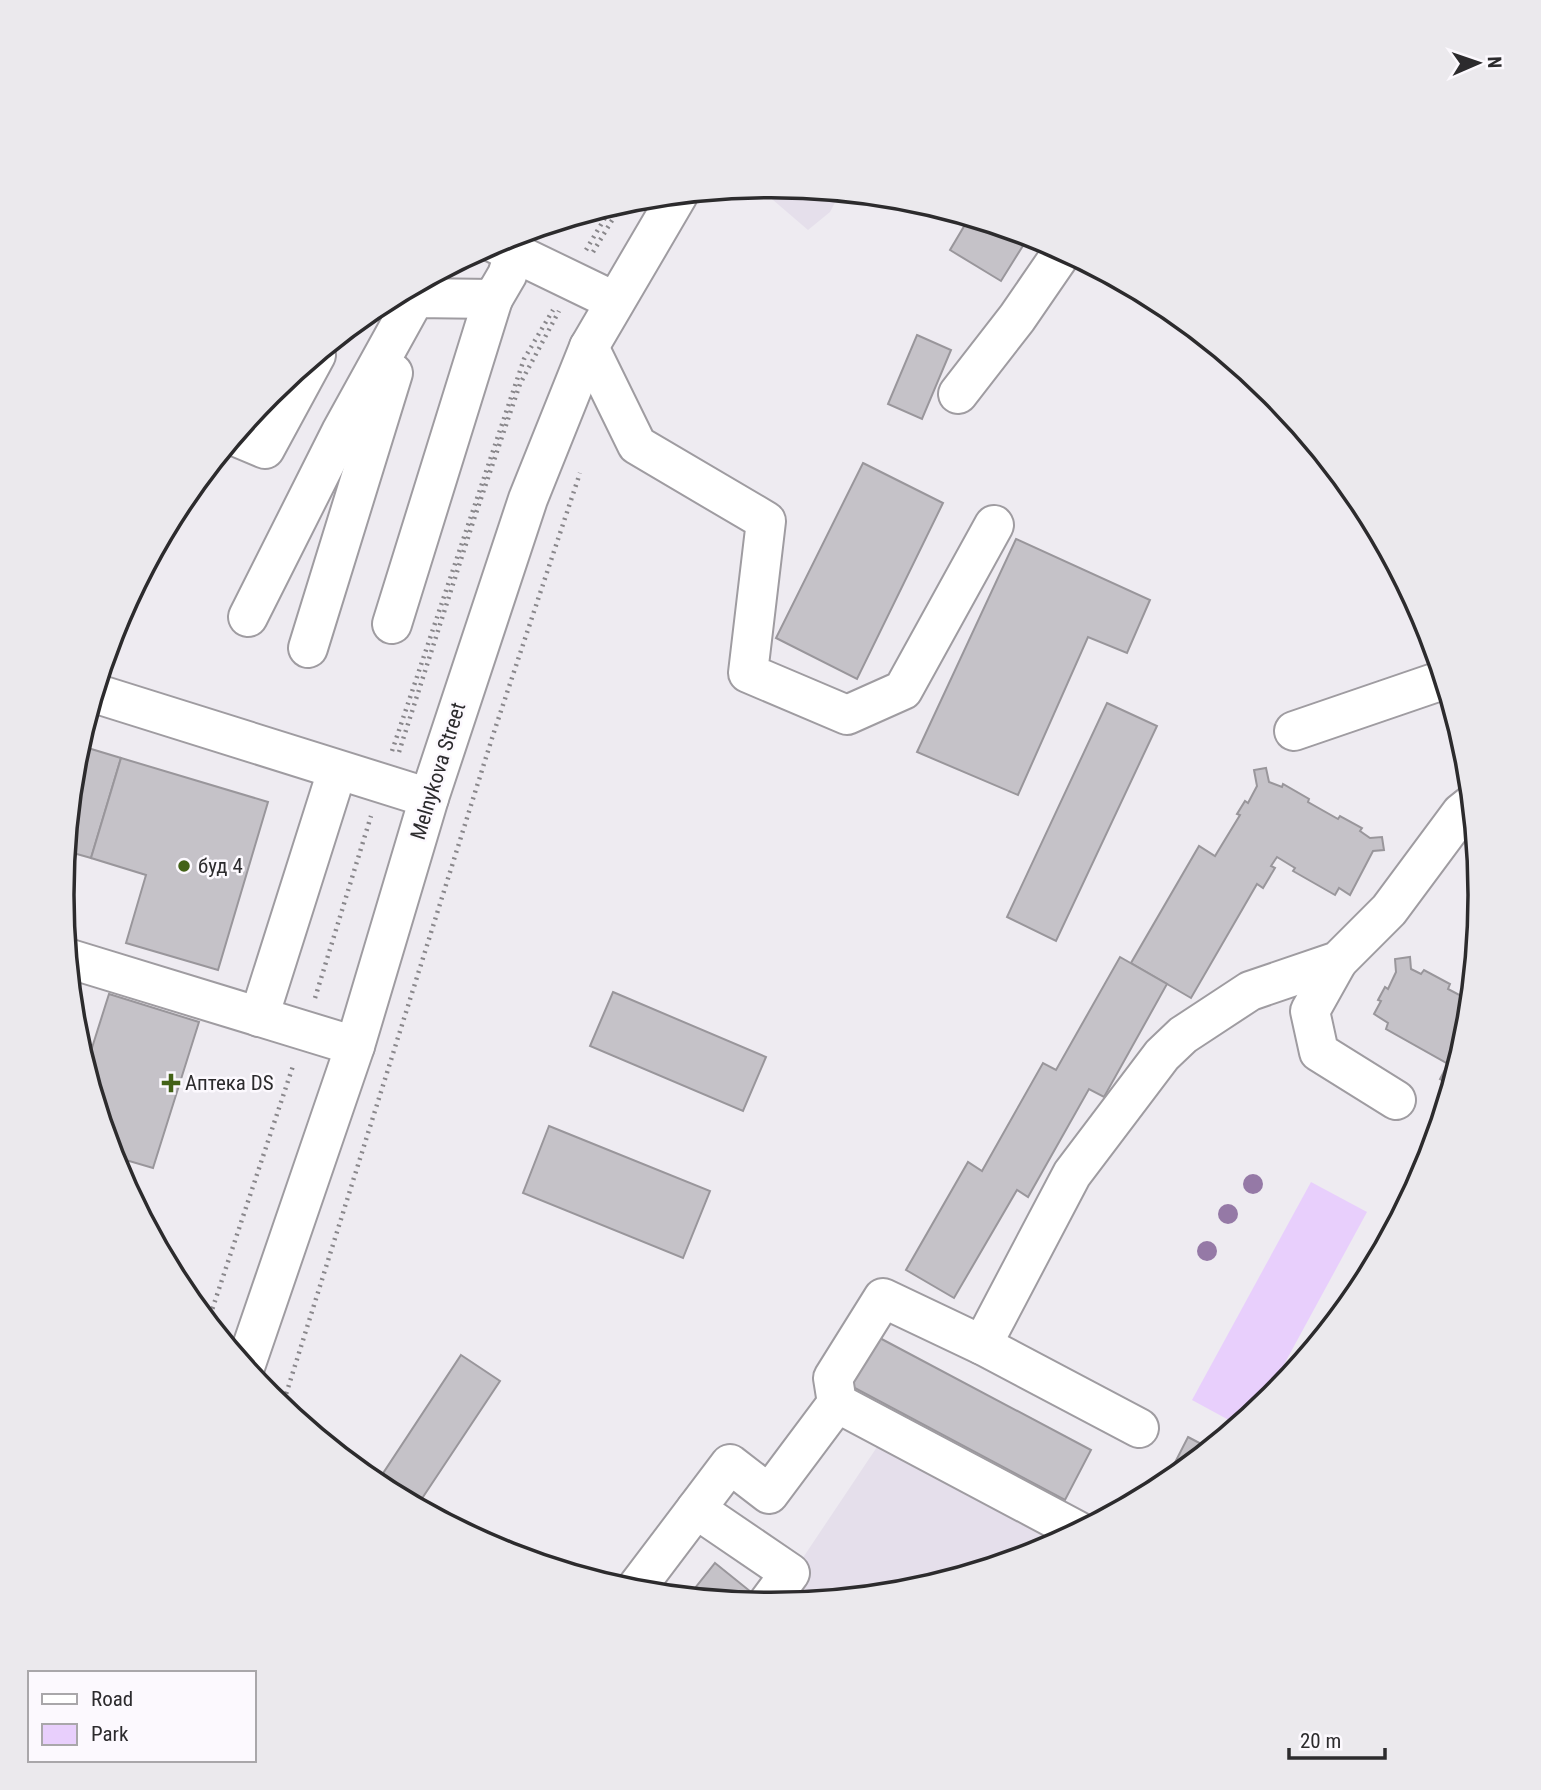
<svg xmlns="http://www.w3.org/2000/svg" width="1541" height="1790" font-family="'Roboto Condensed',sans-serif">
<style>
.built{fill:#e5dfeb}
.green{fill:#e8cffc}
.building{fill:#c5c2c8;stroke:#99969b;stroke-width:2}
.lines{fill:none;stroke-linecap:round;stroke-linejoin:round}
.minor-casing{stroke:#9f9ca1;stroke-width:42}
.path{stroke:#89878b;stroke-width:4.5;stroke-dasharray:2 5;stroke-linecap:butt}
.minor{stroke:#fff;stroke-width:38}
.tree{fill:#9579a6}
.poi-dot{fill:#436217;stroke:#fcf9fe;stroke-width:2.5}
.labels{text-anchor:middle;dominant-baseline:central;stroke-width:5;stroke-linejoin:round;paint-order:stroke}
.street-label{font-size:21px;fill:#2c2b2d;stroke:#fcf9fe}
.poi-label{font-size:21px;fill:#2c2b2d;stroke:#fcf9fe;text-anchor:start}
.rim{fill:none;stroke:#2c2b2d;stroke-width:3.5}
</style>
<rect width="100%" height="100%" fill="#eeebf1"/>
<g class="built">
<polygon points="771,186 840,193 830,212 808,230 758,187"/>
<polygon points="881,1441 1063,1539 1042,1550 908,1591 772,1604"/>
</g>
<polygon class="green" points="1311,1182 1367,1212 1262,1405 1238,1425 1192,1400"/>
<g class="building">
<polygon points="969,218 1029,236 1001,281 950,250"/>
<polygon points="917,335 951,350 922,419 888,404"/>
<polygon points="863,463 943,503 857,679 776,638"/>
<polygon points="1016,539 1150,600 1127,653 1088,637 1018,795 917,752"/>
<polygon points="138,581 116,646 109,644 115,623"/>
<polygon points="1107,703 1157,726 1056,941 1007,917"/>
<polygon points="78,745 121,758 91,858 66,851 75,756"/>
<polygon points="121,758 268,802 218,970 126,943 146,875 91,858"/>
<polygon points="1266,768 1269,782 1282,787 1283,784 1309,799 1308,802 1338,819 1340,816 1362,828 1360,831 1370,838 1382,837 1384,850 1373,851 1350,895 1339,888 1335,895 1293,871 1295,868 1277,857 1271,866 1275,868 1263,888 1257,884 1191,998 1131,963 1199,846 1215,856 1240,815 1237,814 1245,801 1248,803 1257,786 1254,770"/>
<polygon points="1120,957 1167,984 1104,1097 1089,1089 1028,1197 1017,1190 954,1298 906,1270 968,1162 982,1171 1043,1063 1056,1070"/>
<polygon points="1410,957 1411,969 1421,974 1424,970 1450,984 1448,989 1469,1000 1466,1034 1451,1085 1440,1079 1448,1064 1386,1029 1388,1023 1374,1014 1381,1001 1378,1000 1385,987 1388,989 1396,972 1395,959"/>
<polygon points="613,992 766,1057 743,1111 590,1046"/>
<polygon points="109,994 199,1022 153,1168 112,1156 80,1051 90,1054"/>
<polygon points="549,1126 710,1191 683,1258 523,1193"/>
<polygon points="876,1336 1091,1450 1065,1500 851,1386"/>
<polygon points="461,1355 500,1381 417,1506 376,1484"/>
<polygon points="1188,1437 1209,1448 1163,1486"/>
<polygon points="715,1563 756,1596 750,1602 679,1595 685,1588 691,1593"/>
</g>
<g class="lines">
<g class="minor-casing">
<g id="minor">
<polyline points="494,243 614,301"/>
<polyline points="589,347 637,445 766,521 748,673 847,715 903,690 994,525"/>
<polyline points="958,394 1017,318 1063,251"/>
<polyline points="234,436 265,449 316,355"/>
<polyline points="248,617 341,432 415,298 493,299 507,275 515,252"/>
<polyline points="392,624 493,299"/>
<polyline points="308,648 393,373"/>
<polyline points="94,693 429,798"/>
<polyline points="1294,731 1443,680"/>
<polyline points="67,958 355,1046"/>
<polyline points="1338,961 1310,1011 1319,1052 1396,1100"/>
<polyline points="259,1017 337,771"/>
<polyline points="982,1345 1139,1428"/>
<polyline points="245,1367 355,1046 429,798 528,499 589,347 678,195"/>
<polyline points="696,1509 790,1573 767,1604"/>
<polyline points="1078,1531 837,1403 833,1378 883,1298 982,1345 1072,1174 1162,1055 1183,1035 1250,991 1338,961 1389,910 1461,813 1471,805"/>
<polyline points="634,1591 730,1464 769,1494 837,1403"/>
</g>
</g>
<g class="path">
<polyline points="586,250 612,206"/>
<polyline points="593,252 623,202"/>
<polyline points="392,751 524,359 553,310"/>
<polyline points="399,752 474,519 520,384 559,311"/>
<polyline points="315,998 371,816"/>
<polyline points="208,1322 294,1063"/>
<polyline points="282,1407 494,732 580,473"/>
</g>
<use href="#minor" class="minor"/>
</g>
<g class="tree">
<circle cx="1253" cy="1184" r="10"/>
<circle cx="1228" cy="1214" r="10"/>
<circle cx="1207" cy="1251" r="10"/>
</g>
<g class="poi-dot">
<circle cx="184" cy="866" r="7"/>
<path d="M167.5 1072.5h7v7h7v7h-7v7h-7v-7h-7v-7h7z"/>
</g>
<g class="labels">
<g class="street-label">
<text transform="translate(438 771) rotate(-73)">Melnykova Street</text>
</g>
<g class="poi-label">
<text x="198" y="866">буд 4</text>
<text x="185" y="1083">Аптека DS</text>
</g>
</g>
<path d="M0 0H1541V1790H0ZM74 895a697 697 0 1 1 1394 0a697 697 0 1 1-1394 0Z" fill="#ebe9ed" fill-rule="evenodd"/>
<path class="rim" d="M74 895a697 697 0 1 1 1394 0a697 697 0 1 1-1394 0Z"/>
<rect x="28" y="1671" width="228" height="91" fill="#fcf9fe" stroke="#a9a7aa" stroke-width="2"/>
<rect x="42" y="1694" width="35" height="10" fill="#ffffff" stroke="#a9a7aa" stroke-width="2"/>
<text x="91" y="1706" font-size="21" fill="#2c2b2d">Road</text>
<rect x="42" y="1724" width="35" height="21" fill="#e8cffc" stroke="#a9a7aa" stroke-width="2"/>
<text x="91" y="1741" font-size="21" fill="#2c2b2d">Park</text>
<g transform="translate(1478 63) rotate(88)" stroke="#fcf9fe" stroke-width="5" paint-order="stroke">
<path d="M0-5L12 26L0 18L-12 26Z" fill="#2c2b2d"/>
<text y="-10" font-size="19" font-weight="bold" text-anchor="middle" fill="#2c2b2d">N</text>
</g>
<path d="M1289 1748v10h96v-10" fill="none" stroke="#2c2b2d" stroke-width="3.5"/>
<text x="1300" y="1748" font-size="21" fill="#2c2b2d" stroke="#fcf9fe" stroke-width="5" paint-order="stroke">20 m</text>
</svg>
